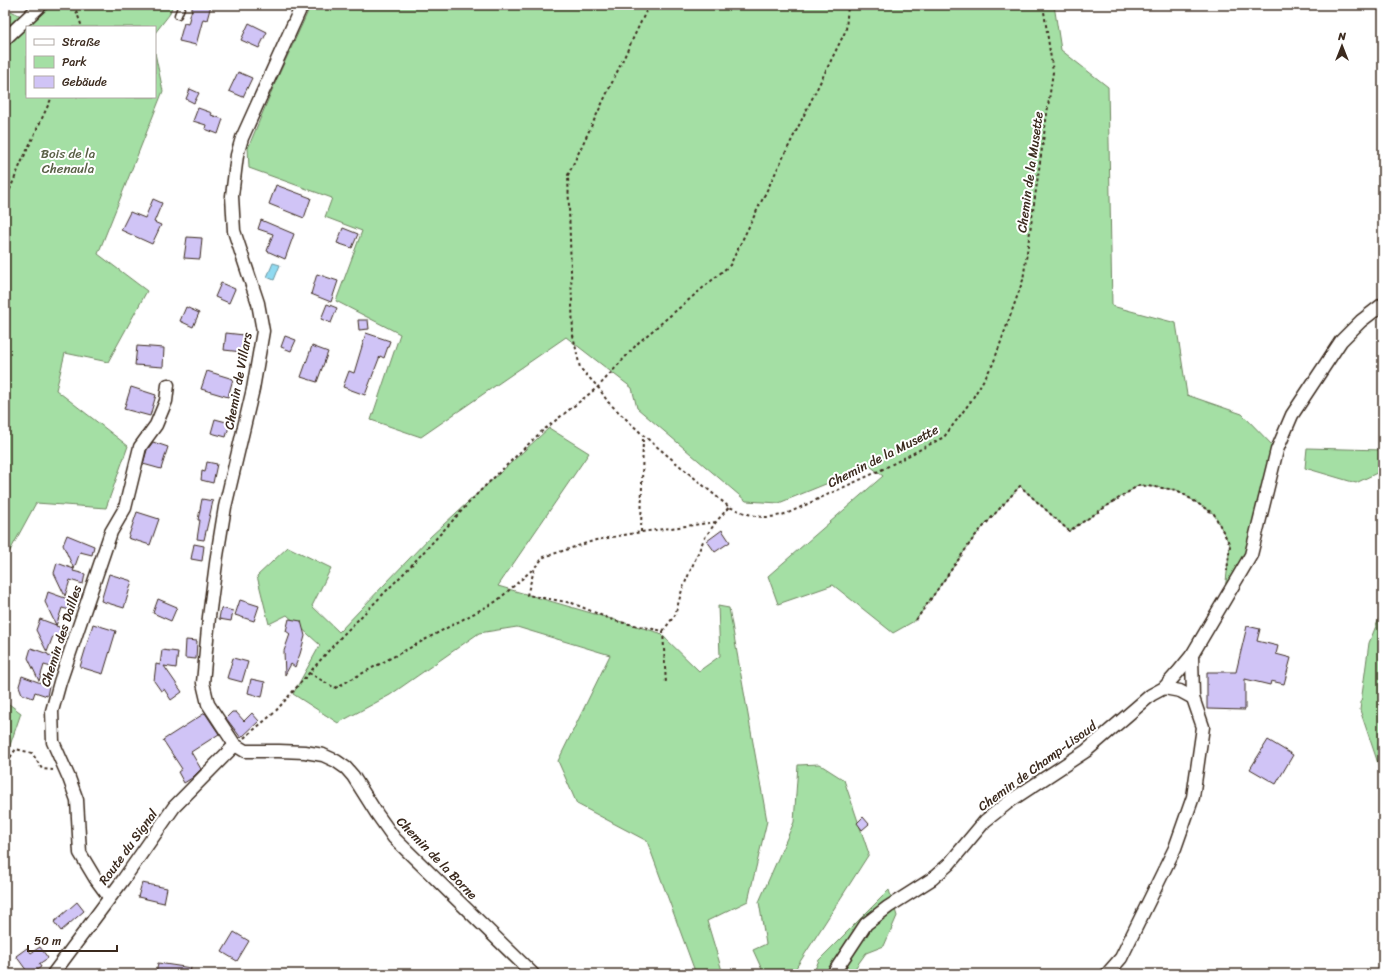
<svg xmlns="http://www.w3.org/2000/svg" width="1388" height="979" font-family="Sriracha,sans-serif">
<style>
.green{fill:#a4dfa4;stroke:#708461}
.water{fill:#90daf1;stroke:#6e949d}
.building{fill:#d0c4f6;stroke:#3b2a1e}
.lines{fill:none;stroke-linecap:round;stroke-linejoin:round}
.service-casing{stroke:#3b2a1e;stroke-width:9}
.minor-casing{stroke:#3b2a1e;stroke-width:15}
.path{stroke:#3b2a1e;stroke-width:2;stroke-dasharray:3 3;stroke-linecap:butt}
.service{stroke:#fff;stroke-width:6}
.minor{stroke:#fff;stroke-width:12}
.labels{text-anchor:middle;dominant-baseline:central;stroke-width:4;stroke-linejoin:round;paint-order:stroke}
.park-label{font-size:13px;fill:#5a6046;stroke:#fff}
.street-label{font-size:13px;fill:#3b2a1e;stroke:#fff}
</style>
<rect width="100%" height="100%" fill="#fff"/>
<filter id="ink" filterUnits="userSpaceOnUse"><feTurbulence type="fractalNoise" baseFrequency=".025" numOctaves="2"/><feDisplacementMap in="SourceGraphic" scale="8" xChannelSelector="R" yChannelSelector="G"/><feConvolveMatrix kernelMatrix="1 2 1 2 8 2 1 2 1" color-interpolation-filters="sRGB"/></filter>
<g filter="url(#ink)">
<g class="green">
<polygon points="33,5 173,5 169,15 155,33 155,27 27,27 27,97 155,97 155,53 163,91 98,254 147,291 108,362 65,353 56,390 128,446 106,508 36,503 5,560 5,8 23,17"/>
<polygon points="311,5 1054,5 1061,50 1108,87 1112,306 1176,323 1187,395 1242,414 1277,450 1251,555 1224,600 1230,545 1214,514 1177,490 1139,485 1069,531 1020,486 975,536 916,620 893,633 833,585 778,604 768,576 883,476 870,466 779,503 746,501 637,408 632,388 566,337 421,437 371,420 400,334 336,301 362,231 325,217 332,198 249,168 248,148 275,83"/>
<polygon points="549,428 589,453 498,586 660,633 699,671 720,656 718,606 729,608 767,821 748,901 707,921 723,974 696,974 647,841 577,804 558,761 610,655 517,627 479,633 390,695 338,723 293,694 320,645 287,615 269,624 257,576 288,547 331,568 312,606 339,632 431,536"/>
<polygon points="1307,448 1382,450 1381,471 1356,483 1305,468"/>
<polygon points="1383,609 1383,778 1360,710 1369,643"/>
<polygon points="5,701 21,713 5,760"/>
<polygon points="819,764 844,780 869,854 794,971 784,974 764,974 753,950 766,944 759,902 794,822 798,765"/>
<polygon points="889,890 897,916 884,946 866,953 851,974 813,974 819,960"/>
</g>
<polygon class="water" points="273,263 280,265 274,280 267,277"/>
<g class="building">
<polygon points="193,5 211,5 207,20 203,19 196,45 179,41 184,23 188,24"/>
<polygon points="249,23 267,32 259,48 241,40"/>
<polygon points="238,72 252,78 243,97 229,91"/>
<polygon points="190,89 199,93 194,103 186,99"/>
<polygon points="198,108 212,113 211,115 223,119 218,134 205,129 206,125 193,121"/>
<polygon points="276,185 311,198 304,218 269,204"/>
<polygon points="153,199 162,203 154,222 161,225 152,244 121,230 130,212 145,218"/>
<polygon points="261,220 294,234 285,259 267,251 273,234 258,229"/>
<polygon points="343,228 358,234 352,248 337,243"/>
<polygon points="187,237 202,238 200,259 184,258"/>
<polygon points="317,274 338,281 331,302 311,294"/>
<polygon points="221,283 235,289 229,303 215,297"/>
<polygon points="327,304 337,308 331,323 321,319"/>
<polygon points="186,307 199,313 193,327 180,321"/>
<polygon points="358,320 368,320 369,329 359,330"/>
<polygon points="226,333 244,335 242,352 224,350"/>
<polygon points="366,333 390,341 384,358 380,356 365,395 343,387 349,371 354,373"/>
<polygon points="285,336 296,340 291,351 281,347"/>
<polygon points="137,346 164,348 163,367 135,365"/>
<polygon points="312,346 328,352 317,382 301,377"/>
<polygon points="207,371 233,379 228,397 201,389"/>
<polygon points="131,387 156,395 150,416 124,409"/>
<polygon points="215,419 230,423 226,437 211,433"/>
<polygon points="153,442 168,447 161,469 143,464 147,450"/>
<polygon points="207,462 217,464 213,483 201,480 202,471 205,472"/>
<polygon points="202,499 213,501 204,540 197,539 200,520 198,520"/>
<polygon points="137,512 159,519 150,545 128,538"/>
<polygon points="722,530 730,542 715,552 707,541"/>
<polygon points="67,535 94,546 92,555 80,552 74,569 63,545"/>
<polygon points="194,544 204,546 202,561 191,559"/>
<polygon points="57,563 74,569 73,571 85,574 83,584 70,580 65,596 54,573"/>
<polygon points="109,574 132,581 124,608 101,601"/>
<polygon points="48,592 76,602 74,611 62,608 56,626 68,630 65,639 53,636 47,652 36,630 40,619 56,625 45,602"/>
<polygon points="158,599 177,607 171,621 153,613"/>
<polygon points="240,600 259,606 254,621 235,615"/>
<polygon points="221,608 233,611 231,621 219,619"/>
<polygon points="289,619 301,621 305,636 300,654 295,667 291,664 285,675 284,651 290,634 286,631"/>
<polygon points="93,624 116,631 103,674 80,667"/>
<polygon points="1247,626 1260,629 1257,641 1278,646 1276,654 1291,658 1284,684 1271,681 1270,685 1245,679 1245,710 1207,709 1207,672 1236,672"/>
<polygon points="186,640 197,641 196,659 185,658"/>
<polygon points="31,648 48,654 48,655 58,658 55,668 44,665 39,681 28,658"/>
<polygon points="162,650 178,652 176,668 164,666 182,692 171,700 164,689 161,691 154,681 156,664 160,665"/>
<polygon points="233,658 248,662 242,682 227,678"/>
<polygon points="22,676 49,686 47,696 35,692 33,698 22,694 19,686"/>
<polygon points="251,679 265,682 262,697 248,693"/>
<polygon points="232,712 236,712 244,721 252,713 259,721 241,738 226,718"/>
<polygon points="205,713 219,734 191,752 201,769 192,778 184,783 178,772 182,769 163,740"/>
<polygon points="1268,740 1293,755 1276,784 1250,769"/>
<polygon points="863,817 869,824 862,830 857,823"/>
<polygon points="142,883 167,888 164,903 138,897"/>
<polygon points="77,902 84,911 61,931 54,922"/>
<polygon points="234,932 249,941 237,961 222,952"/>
<polygon points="40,947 48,958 39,964 41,967 31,974 29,974 16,956 27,948 31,953"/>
<polygon points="158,963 191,968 190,974 156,974"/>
</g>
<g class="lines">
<g class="service-casing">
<polyline id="service" points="178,15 182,5"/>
</g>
<g class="minor-casing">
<g id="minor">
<polyline points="302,5 242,138 237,155 232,196 234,231 258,303 263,331 253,389 225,507 217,556 209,617 203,683 208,704 235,745 245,751 279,751 305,752 323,755 336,761 346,768 353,776 377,814 394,838 533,974"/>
<polyline points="5,39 41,5"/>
<polyline points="1164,688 1180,691 1193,698"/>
<polyline points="109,897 95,878 80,853 77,800 69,778 53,742 52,711 60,682 111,532 125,508 140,447 156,425 166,401 168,385"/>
<polyline points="53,974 123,880 174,807 235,745"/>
<polyline points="833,974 866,924 888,907 932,879 949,864 985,821 1010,801 1086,751 1151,695 1164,688 1178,672 1192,655 1251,555 1277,450 1292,415 1341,341 1361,321 1383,304"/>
<polyline points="1107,974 1121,958 1175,848 1193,797 1203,727 1193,698 1192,655"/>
</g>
</g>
<g class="path">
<polyline points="74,5 82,27"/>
<path d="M649,5l-81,170 5,160 7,33 18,19 10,15 35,33 86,72c23,9 35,14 59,6l93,-43 63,-33 27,-36 22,-37 30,-84 30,-208 -10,-67"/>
<polyline points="5,201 21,163 52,97"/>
<polyline points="716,522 641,532 596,540 544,557 535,567 527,595 572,603 615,621 663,631 675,615 682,590 704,539 716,522 729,507"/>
<polyline points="641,532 643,436"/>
<polyline points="916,620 975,536 1020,486 1069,531 1139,485 1177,490 1214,514 1230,545 1227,571"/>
<polyline points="663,631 666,684"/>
<polyline points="309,673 335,688 497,601 534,568"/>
<polyline points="244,738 274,713 339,639 407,570 479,492 541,432 598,387 639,342 730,265 846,30 848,5"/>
<polyline points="5,768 7,762 16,749 32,753 42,769 53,770"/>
</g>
<use href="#service" class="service"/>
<use href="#minor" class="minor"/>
</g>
</g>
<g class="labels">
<g class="park-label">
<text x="68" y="153">Bois de la<tspan x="68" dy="15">Chenaula</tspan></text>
</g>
<g class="street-label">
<text transform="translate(1030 172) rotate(-82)">Chemin de la Musette</text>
<text transform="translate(238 381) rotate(-79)">Chemin de Villars</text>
<text transform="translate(883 456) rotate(-27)">Chemin de la Musette</text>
<text transform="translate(61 636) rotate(-72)">Chemin des Dailles</text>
<text transform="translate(1037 766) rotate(-36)">Chemin de Champ-Lisoud</text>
<text transform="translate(128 847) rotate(-54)">Route du Signal</text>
<text transform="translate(437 858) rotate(46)">Chemin de la Borne</text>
</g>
</g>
<rect width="1388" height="979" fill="none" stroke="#fff" stroke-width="20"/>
<rect x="10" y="10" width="1368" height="959" fill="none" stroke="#3b2a1e" stroke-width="1.5" filter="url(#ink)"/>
<rect x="26" y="26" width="130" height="72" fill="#ffffff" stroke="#b1aaa5"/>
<rect x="34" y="39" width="20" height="6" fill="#ffffff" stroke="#b1aaa5"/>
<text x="62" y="46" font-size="12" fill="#3b2a1e">Straße</text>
<rect x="34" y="56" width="20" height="12" fill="#a4dfa4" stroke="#b1aaa5"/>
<text x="62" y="66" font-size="12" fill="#3b2a1e">Park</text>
<rect x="34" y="76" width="20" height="12" fill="#d0c4f6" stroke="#b1aaa5"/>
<text x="62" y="86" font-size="12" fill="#3b2a1e">Gebäude</text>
<g transform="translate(1342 46)" stroke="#ffffff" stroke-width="3" paint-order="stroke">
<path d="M0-3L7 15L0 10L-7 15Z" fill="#3b2a1e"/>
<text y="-6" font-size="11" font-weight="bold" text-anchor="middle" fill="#3b2a1e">N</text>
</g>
<path d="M28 945v6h89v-6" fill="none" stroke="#3b2a1e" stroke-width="2"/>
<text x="34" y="945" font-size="12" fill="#3b2a1e" stroke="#ffffff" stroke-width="3" paint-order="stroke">50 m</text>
</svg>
